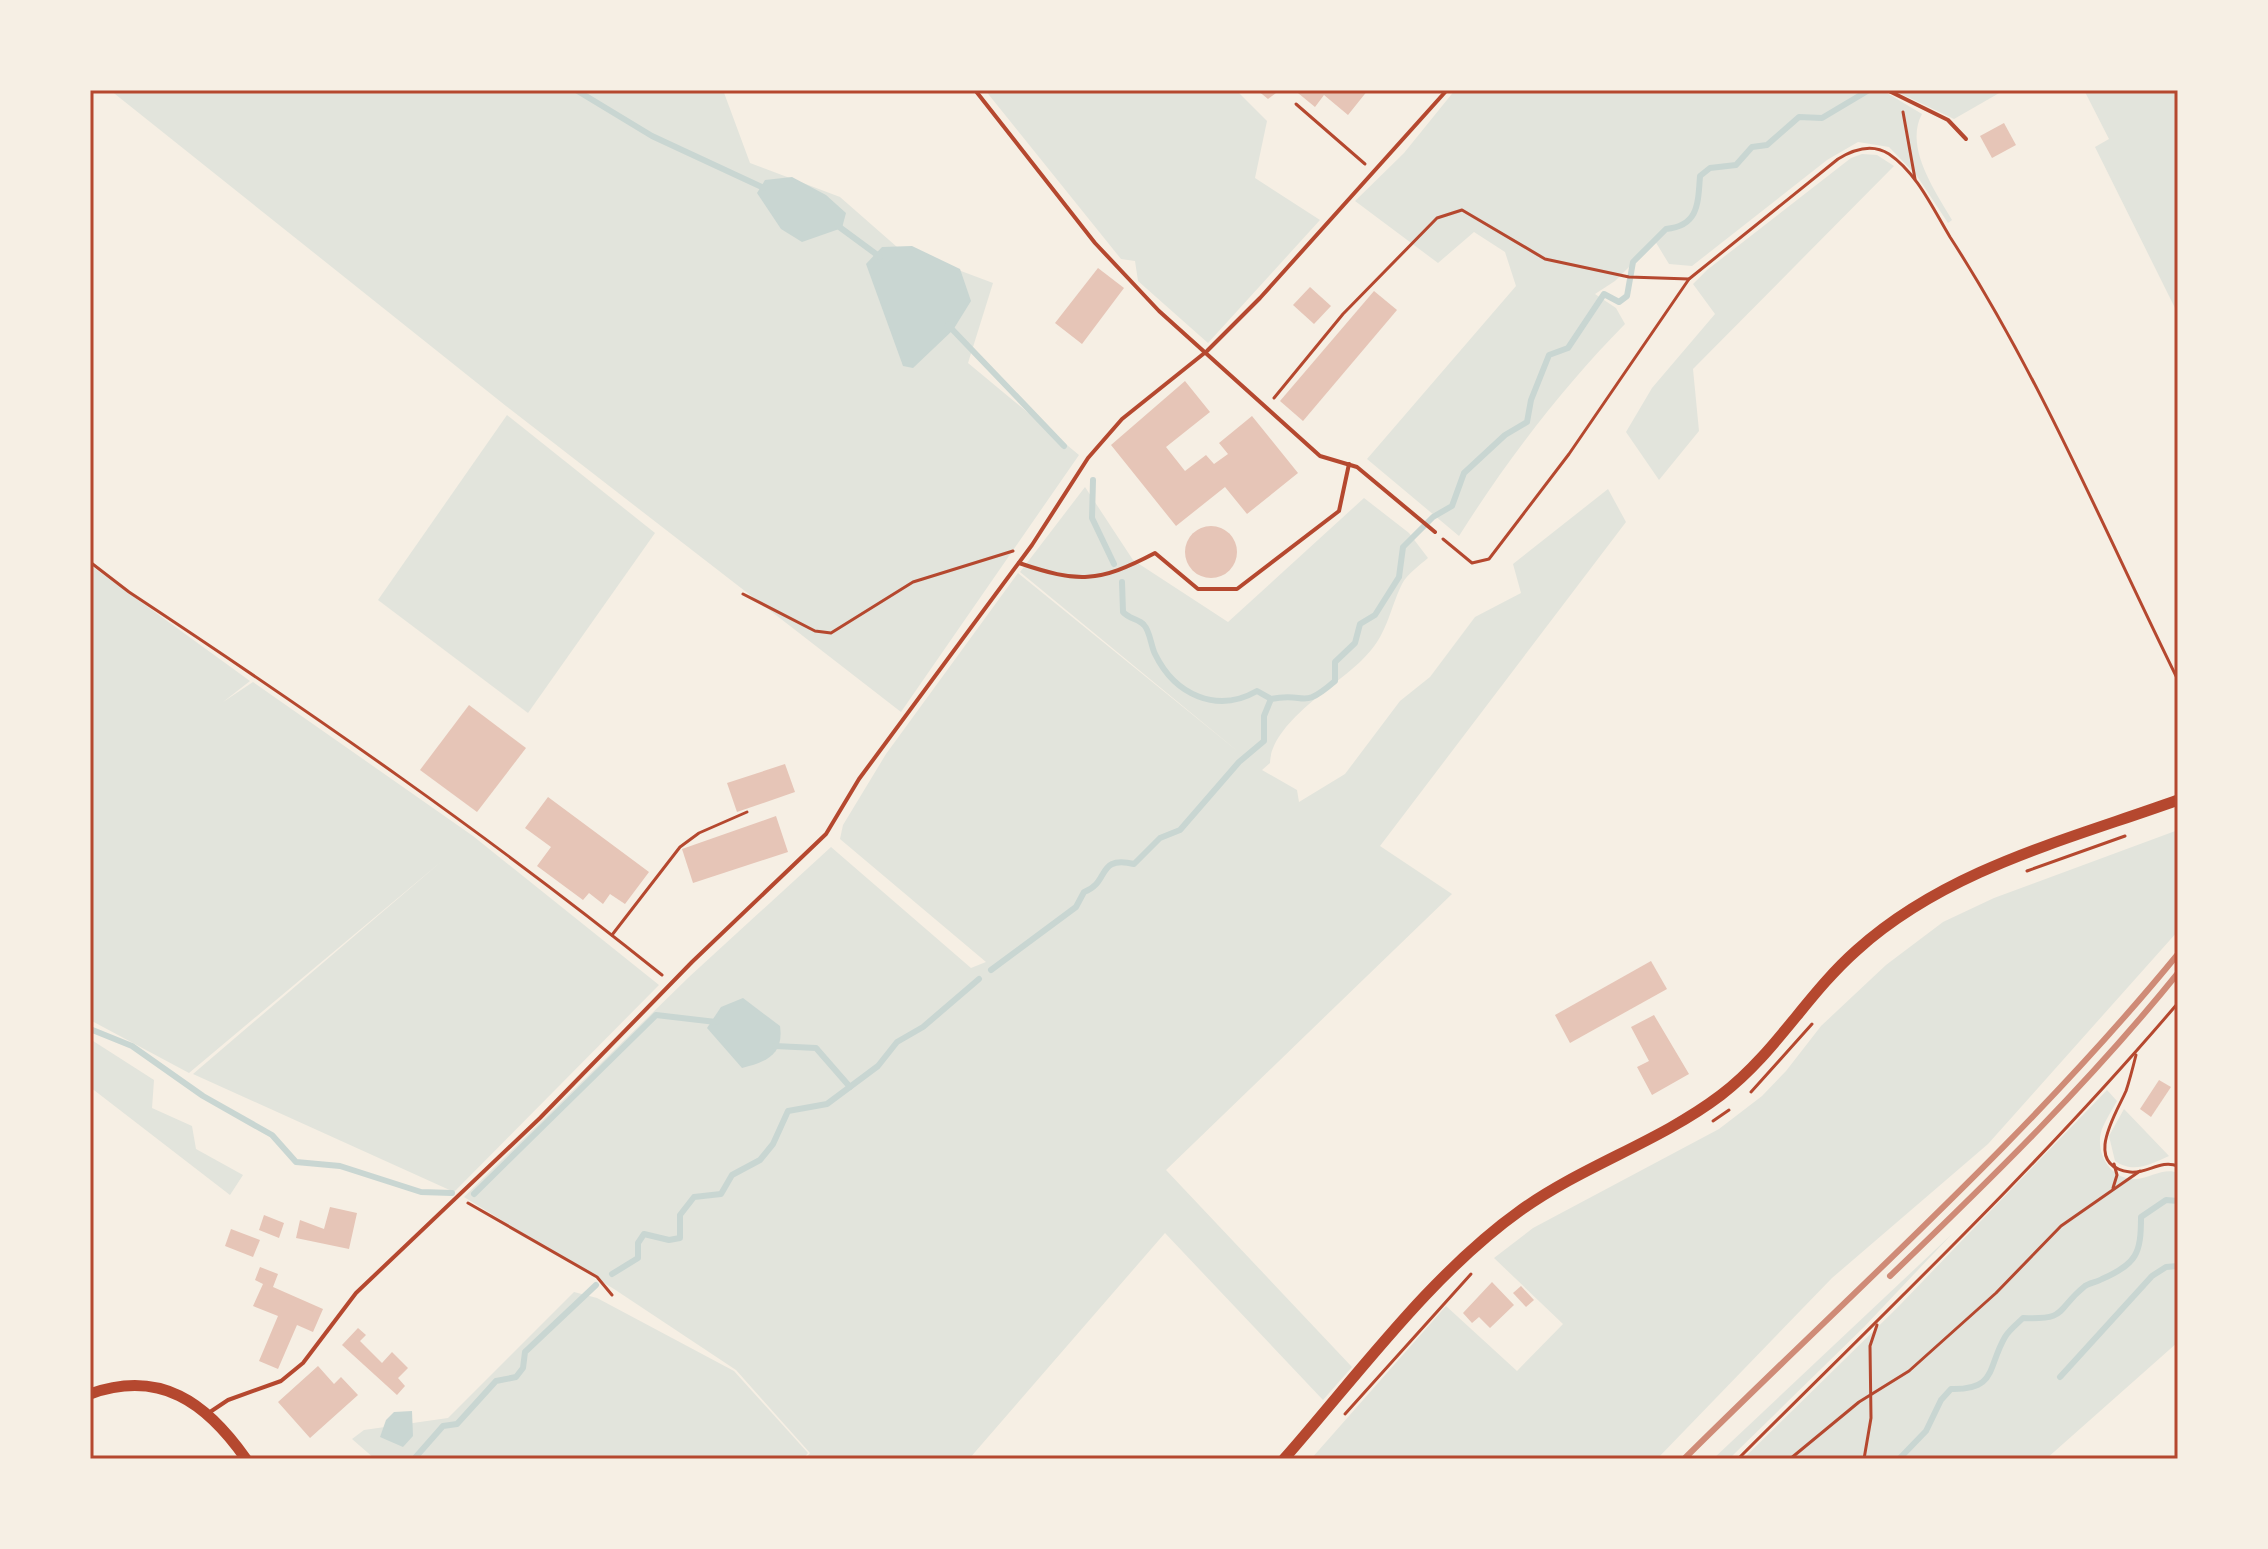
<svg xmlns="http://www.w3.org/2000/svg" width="2268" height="1549" font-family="'Times New Roman',serif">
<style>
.green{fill:#e2e4dc}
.water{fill:#c9d6d2}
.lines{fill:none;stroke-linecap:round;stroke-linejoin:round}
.stream{stroke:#c9d6d2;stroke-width:6}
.building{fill:#e6c5b7}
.path{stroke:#b5482f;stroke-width:3}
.service{stroke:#b5482f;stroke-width:4}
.tertiary{stroke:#b5482f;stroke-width:11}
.rail{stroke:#cf8b77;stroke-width:6}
.neatline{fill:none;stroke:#b5482f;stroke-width:3}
</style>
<rect width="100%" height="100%" fill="#f6efe4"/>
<g class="green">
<polygon points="110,90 723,90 750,163 840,197 897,247 993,283 968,363 1079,455 901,712 506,406"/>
<polygon points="985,90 1236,90 1267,121 1255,178 1320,220 1208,343 1138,281 1135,261 1121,259"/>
<path d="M1455,90h427l40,24c-18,33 13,77 30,106l-4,3 -31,-47 -28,-29 -31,-5 -31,18 -135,106 -23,-2 -14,-23 -40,40 -20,13 21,14 9,16c-63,64 -118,136 -166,212l-92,-77 149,-173 -11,-34 -31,-20 -36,31 -83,-62 49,-48z"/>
<polygon points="1893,90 2001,90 2001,92 1954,119"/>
<polygon points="2084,90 2178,90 2178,314 2095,147 2109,139"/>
<polygon points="1862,154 1877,155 1894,166 1693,369 1699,431 1659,480 1626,432 1652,388 1715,314 1693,284 1707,270 1851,158"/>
<polygon points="507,415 655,533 528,713 378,600"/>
<path d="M1085,487l48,73 95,62 136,-124 45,35 19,25c-8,7 -21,16 -26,26 -14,29 -14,51 -40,76 -26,26 -91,63 -92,103l-8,7 35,20 2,12 46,-28 55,-73 30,-24 45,-60 46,-24 -8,-29 95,-75 18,33 -246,324 72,48 -286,276 186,197 -29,33 -158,-167 -196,226h-164l5,-6 -74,-83 -122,-81 -150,-92 225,-220 142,-130 140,121 15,-6 -146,-123 3,-14 43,-71 132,-181 223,181 -221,-182z"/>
<polygon points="90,565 250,681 223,702 253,682 473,836 659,985 454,1192 193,1074 442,861 189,1073 90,1020"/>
<polygon points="2178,830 2178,931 1988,1144 1832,1278 1657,1459 1311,1459 1446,1306 1517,1371 1563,1324 1494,1258 1533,1228 1719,1129 1762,1096 1786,1071 1821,1026 1886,965 1943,922 1994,898"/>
<polygon points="90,1039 154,1080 152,1108 192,1126 196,1149 243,1175 230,1195 90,1087"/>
<path d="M2107,1090l10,11c-5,9 -11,18 -15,28 -8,23 8,51 34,50 14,-1 29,-12 42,-6v169l-132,117h-303l154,-151z"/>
<path d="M2124,1109l45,47c-18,8 -35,18 -54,5l-6,-25z"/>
<polygon points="1952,1234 1864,1327 1729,1459 1713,1459"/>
<polygon points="574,1292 597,1298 734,1371 808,1453 803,1459 375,1459 352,1439 364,1430 448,1418"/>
</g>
<g class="water">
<polygon points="792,177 826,195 846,213 842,228 802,242 781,229 757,193 765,180"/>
<polygon points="912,246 960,269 971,301 953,330 913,368 903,366 866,264 882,247"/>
<path d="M743,998l37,28c4,28 -13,36 -38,42l-35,-40 14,-21z"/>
<polygon points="412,1411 413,1436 403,1447 380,1437 386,1420 394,1412"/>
</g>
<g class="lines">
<g class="stream">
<polyline points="576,90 652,136 764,188"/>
<polyline points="838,226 880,257"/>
<polyline points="948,325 1064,446"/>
<polyline points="1093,480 1092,518 1114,564"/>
<path d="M1122,582l1,30c6,7 16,7 21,13 6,6 7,21 11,29 20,41 62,60 102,37l14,8"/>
<path d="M991,970l85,-63 8,-15c26,-9 12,-37 50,-28l26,-26 20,-8 59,-68 25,-21v-25l7,-17c37,-8 28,13 64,-18v-19l20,-19 5,-19 15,-9 24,-38 4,-30 30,-30 19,-11 12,-33 41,-38 22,-13 4,-22 18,-45 19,-7 36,-54 15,8 8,-6 6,-34 33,-33c32,-3 32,-24 34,-53l10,-8 26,-3 16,-18 15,-2 32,-28 23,1 47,-28"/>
<polyline points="90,1029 132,1046 203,1096 272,1135 296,1162 340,1166 421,1192 452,1193"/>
<polyline points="775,1046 816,1048 850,1087"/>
<polyline points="474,1194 656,1015 716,1022"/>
<polyline points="612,1274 638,1258 638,1243 644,1234 669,1240 680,1238 680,1215 694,1197 721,1194 732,1175 760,1160 773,1144 788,1111 827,1104 878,1066 897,1042 923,1027 979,979"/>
<polyline points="2060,1377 2152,1276 2166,1267 2178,1266"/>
<polyline points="414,1459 443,1426 457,1424 496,1381 516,1377 523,1368 525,1352 596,1285"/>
<path d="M1899,1459l27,-28 15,-31 10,-11c46,1 36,-21 54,-52 4,-7 12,-13 18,-19 46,2 32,-8 62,-32 4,-3 12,-4 17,-7 35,-15 39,-26 39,-62l25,-17 12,1"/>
</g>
</g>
<g class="building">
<polygon points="1257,90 1280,90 1268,99"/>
<polygon points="1300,90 1368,90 1348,115 1324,95 1315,107 1298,93"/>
<polygon points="2004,123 2016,145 1992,158 1980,136"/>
<polygon points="1098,268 1124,288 1082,344 1055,323"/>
<polygon points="1310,287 1331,306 1314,324 1293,305"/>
<polygon points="1374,291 1397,310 1303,421 1280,401"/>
<polygon points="1185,381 1210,412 1166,447 1185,471 1206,455 1214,464 1228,454 1219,443 1252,416 1298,473 1247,514 1225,487 1176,526 1111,445"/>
<circle cx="1211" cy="552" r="26"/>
<polygon points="469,705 526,748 477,812 420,770"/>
<polygon points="785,764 795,792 737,812 727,783"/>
<polygon points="548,797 649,872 625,904 610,894 603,904 589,893 583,900 537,866 551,847 525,828"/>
<polygon points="776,816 788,852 693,883 682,849"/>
<polygon points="1651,961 1667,989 1570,1043 1555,1015"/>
<polygon points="1654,1015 1689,1074 1652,1095 1637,1067 1649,1061 1631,1027"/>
<polygon points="2159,1080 2171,1087 2151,1117 2140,1109"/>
<polygon points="330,1207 357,1213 349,1249 296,1238 300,1220 324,1229"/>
<polygon points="264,1215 284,1223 279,1238 259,1230"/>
<polygon points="231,1229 260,1240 253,1257 225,1246"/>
<polygon points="260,1267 278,1274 273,1287 323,1309 313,1332 297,1325 278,1369 259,1361 278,1316 253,1306 263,1284 255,1280"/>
<polygon points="1492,1282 1514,1305 1490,1328 1479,1317 1472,1323 1463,1313"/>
<polygon points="1521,1286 1534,1300 1526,1307 1513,1293"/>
<polygon points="358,1328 366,1335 360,1341 382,1363 392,1352 408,1368 398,1378 405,1386 397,1395 342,1345"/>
<polygon points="318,1366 334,1384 341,1377 358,1395 310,1438 278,1402"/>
</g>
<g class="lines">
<g class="path">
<polyline points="1296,104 1365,164"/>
<polyline points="1903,112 1915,179"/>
<polyline points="1274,398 1343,314 1437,218 1462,210 1545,259 1629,277 1689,279"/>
<path d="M1443,539l29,24 17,-4 80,-105 120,-175 149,-120c16,-10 34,-16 51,-5 28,19 44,55 61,83 90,139 155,295 228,443"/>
<path d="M90,562l39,30c183,121 362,245 533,383"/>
<polyline points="743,594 815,631 831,633 913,582 1013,551"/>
<polyline points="2027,871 2125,836"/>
<polyline points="612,935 680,847 699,833 747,812"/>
<path d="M2136,1055c-3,12 -6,24 -10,36 -9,21 -45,75 4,81 18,2 30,-13 48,-6"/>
<polyline points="1751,1092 1812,1024"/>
<polyline points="1713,1121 1729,1110"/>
<polyline points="2113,1188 2117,1175 2114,1164"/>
<polyline points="468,1203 597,1277 612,1295"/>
<polyline points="1345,1414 1471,1274"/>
<path d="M1738,1459c149,-149 303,-295 440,-456"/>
<polyline points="1790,1459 1859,1402 1909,1371 1996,1293 2061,1226 2140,1171"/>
<polyline points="1864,1459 1871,1418 1870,1346 1877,1325"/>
</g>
<g class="service">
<polyline points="975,90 1095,243 1159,311 1320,456 1357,467 1435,532"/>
<polyline points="1887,90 1948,120 1966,139"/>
<path d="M1019,563c59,20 79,20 136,-10l43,36h39l102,-78 10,-47"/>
<polyline points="210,1412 228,1400 281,1381 303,1363 356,1293 540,1118 692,962 826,834 859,779 1032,545 1088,458 1122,419 1207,351 1260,298 1447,90"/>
</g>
<g class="tertiary">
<path d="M90,1394c70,-25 116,8 156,65"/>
<path d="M1284,1459c74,-84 147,-185 237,-249 63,-45 138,-68 200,-115 54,-41 86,-101 136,-145 90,-81 210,-110 321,-150"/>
</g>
<g class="rail">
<path d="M1890,1276c101,-97 200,-194 288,-303"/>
<path d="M1684,1459c167,-166 344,-322 494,-505"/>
</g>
</g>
<rect width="2268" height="1549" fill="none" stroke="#f6efe4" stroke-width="184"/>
<rect x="92" y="92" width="2084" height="1365" class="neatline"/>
</svg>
